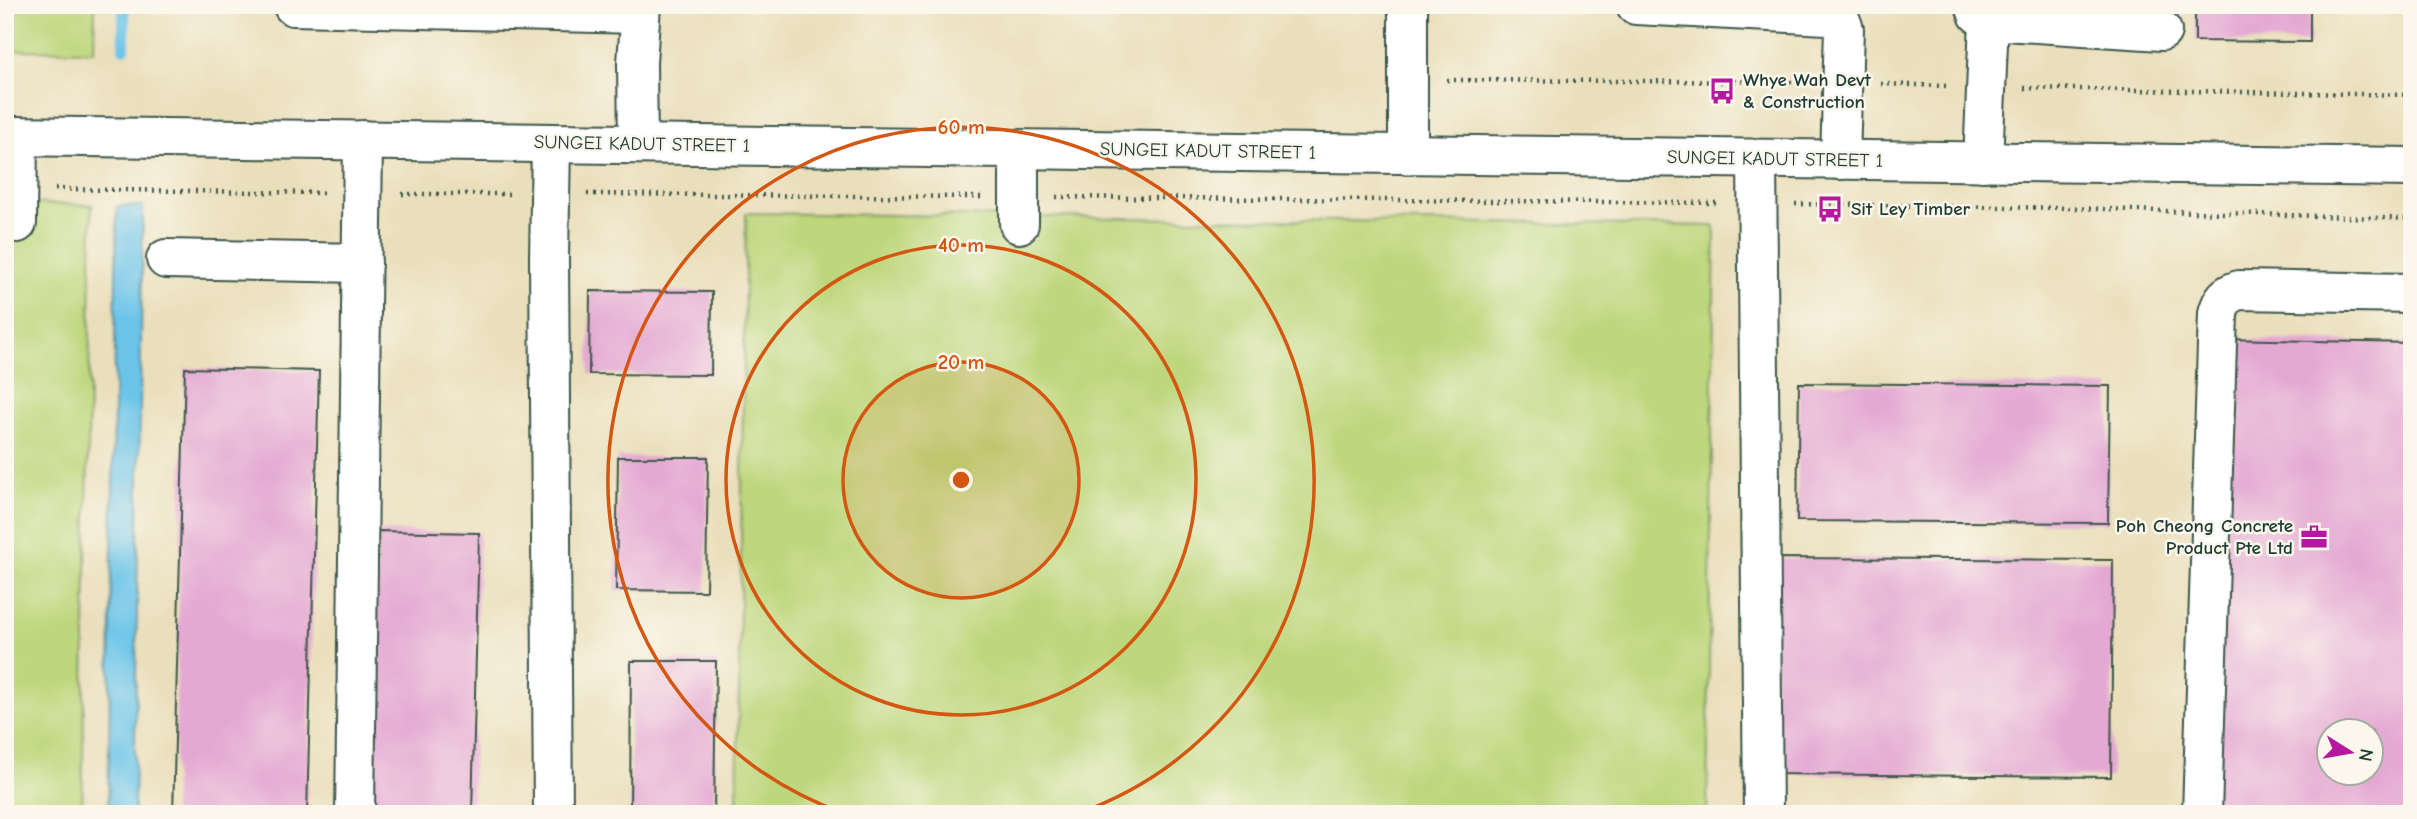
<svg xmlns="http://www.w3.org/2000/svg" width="2417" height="819" font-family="'Comic Neue',sans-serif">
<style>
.green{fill:#bdd77c;stroke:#6e8a58;stroke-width:2}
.water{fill:#6bc4e9;stroke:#45808e;stroke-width:2}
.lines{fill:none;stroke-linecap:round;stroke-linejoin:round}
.stream{stroke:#6bc4e9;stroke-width:12}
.building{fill:#e4a9d3;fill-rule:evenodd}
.minor-casing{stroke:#3d5548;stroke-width:42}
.path{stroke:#3d5548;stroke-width:4.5;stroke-dasharray:2 5;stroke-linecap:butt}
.minor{stroke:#fff;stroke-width:38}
.ring{fill:none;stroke:#d45610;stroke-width:3.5}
.labels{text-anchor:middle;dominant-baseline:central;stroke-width:5;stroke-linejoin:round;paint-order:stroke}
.poi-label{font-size:19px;font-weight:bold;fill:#1f3d34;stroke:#fbf7ec;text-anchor:start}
.street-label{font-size:19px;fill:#1f3d34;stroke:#fbf7ec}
.centre{fill:#d45610;stroke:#fbf7ec;stroke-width:3.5}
.ring-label{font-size:21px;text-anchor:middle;font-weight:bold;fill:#d45610;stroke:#fbf7ec;stroke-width:5;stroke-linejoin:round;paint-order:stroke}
</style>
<rect width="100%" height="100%" fill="#fbf7ec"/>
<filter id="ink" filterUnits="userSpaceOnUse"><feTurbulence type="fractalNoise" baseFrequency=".0143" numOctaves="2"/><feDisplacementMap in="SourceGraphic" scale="14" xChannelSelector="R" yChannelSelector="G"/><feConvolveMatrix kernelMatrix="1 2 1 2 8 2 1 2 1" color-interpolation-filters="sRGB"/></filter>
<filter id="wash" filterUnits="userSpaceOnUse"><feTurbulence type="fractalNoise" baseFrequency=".00686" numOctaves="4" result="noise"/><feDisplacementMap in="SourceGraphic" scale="28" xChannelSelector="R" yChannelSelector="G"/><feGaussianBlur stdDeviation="1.57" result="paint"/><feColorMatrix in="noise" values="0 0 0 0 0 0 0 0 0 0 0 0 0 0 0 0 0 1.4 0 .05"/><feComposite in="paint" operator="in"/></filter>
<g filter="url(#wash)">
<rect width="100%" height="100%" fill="#eadfbb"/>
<g class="green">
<polygon points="5,5 95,5 94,51 5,50"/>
<polygon points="5,203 92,205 82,814 5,814"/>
<polygon points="746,213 1715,226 1707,814 737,814"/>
</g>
<polygon class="water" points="117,206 143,206 134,814 108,814"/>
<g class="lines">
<polyline class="stream" points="124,48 124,5"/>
</g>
<g id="blocks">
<g class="building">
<polygon points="2195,5 2310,5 2310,42 2195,41"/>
<polygon points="590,291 712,292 711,375 589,374"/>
<path d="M2221,339l191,4v471h-200zM2330,732h42v42h-42z"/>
<polygon points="185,368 319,371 307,814 173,814"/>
<polygon points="1799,383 2110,386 2108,523 1797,521"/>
<polygon points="618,457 708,457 706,591 616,590"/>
<polygon points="378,531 479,533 472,814 370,814"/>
<polygon points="1777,558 2113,560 2111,777 1774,774"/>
<polygon points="631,661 716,661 714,814 630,814"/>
</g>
</g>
</g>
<g filter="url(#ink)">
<use href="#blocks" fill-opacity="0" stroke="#3d5548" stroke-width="2"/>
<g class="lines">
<g class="minor-casing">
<g id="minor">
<polyline points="1636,5 1827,15 1841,21 1844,29 1840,160"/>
<polyline points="1975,5 1978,14 1989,20 2162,31"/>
<polyline points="293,6 640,14"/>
<polyline points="5,136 2412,167"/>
<polyline points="551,143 549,258 553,814"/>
<polyline points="638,144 637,63 641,5"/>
<polyline points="1019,149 1019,224"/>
<polyline points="1408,155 1408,5"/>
<polyline points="1757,159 1763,814"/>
<polyline points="1983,162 1989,20"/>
<polyline points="17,223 18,136"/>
<polyline points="166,259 362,263"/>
<polyline points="355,814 363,140"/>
<path d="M2202,814l16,-501c4,-14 8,-19 21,-23l173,3"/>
</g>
</g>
<g class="path">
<polyline points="1447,80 1806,82"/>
<polyline points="1881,84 1949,86"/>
<polyline points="2024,88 2412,95"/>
<polyline points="55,189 323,193"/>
<polyline points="402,194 512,194"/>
<polyline points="587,194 981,197"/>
<polyline points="1056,197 1719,203"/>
<polyline points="1795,204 2070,208 2412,219"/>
</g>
<use href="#minor" class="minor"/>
</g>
</g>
<circle cx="961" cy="480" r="118" fill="#d45610" fill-opacity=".12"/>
<g class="ring">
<circle cx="961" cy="480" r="118"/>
<circle cx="961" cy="480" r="235"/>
<path d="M843 813A353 353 0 1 1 1079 813"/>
</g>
<defs>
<g id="bus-bare" transform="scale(2.1)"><path d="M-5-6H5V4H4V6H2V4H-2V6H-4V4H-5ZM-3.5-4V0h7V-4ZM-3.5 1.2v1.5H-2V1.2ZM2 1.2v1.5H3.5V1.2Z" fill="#b5179e" stroke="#fbf7ec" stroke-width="2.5" paint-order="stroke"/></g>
<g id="office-bare" transform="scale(2.1)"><path d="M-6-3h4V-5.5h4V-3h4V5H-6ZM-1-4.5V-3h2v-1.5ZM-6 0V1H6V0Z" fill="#b5179e" stroke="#fbf7ec" stroke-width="2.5" paint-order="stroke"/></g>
</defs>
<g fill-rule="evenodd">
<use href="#bus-bare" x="1722" y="91"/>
<use href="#bus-bare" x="1830" y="209"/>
<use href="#office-bare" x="2314" y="537"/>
</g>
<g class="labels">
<g class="poi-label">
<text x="1743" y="80">Whye Wah Devt<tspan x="1743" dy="22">&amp; Construction</tspan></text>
<text x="1851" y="209">Sit Ley Timber</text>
<text x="2293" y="526" text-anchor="end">Poh Cheong Concrete<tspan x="2293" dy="22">Product Pte Ltd</tspan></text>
</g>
<g class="street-label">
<text transform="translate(642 144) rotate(1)">SUNGEI KADUT STREET 1</text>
<text transform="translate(1208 151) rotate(1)">SUNGEI KADUT STREET 1</text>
<text transform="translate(1775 159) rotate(1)">SUNGEI KADUT STREET 1</text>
</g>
</g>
<circle cx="961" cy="480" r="10" class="centre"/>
<g class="ring-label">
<text x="961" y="134">60 m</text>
<text x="961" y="252">40 m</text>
<text x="961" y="369">20 m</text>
</g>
<rect width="2417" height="819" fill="none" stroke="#fbf7ec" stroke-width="28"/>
<g transform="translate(2350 752) rotate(101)"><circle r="33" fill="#fbf7ec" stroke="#a3ada2" stroke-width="2"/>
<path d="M0-5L12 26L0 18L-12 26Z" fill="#b5179e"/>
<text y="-10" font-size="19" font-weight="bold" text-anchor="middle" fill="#1f3d34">N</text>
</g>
</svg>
